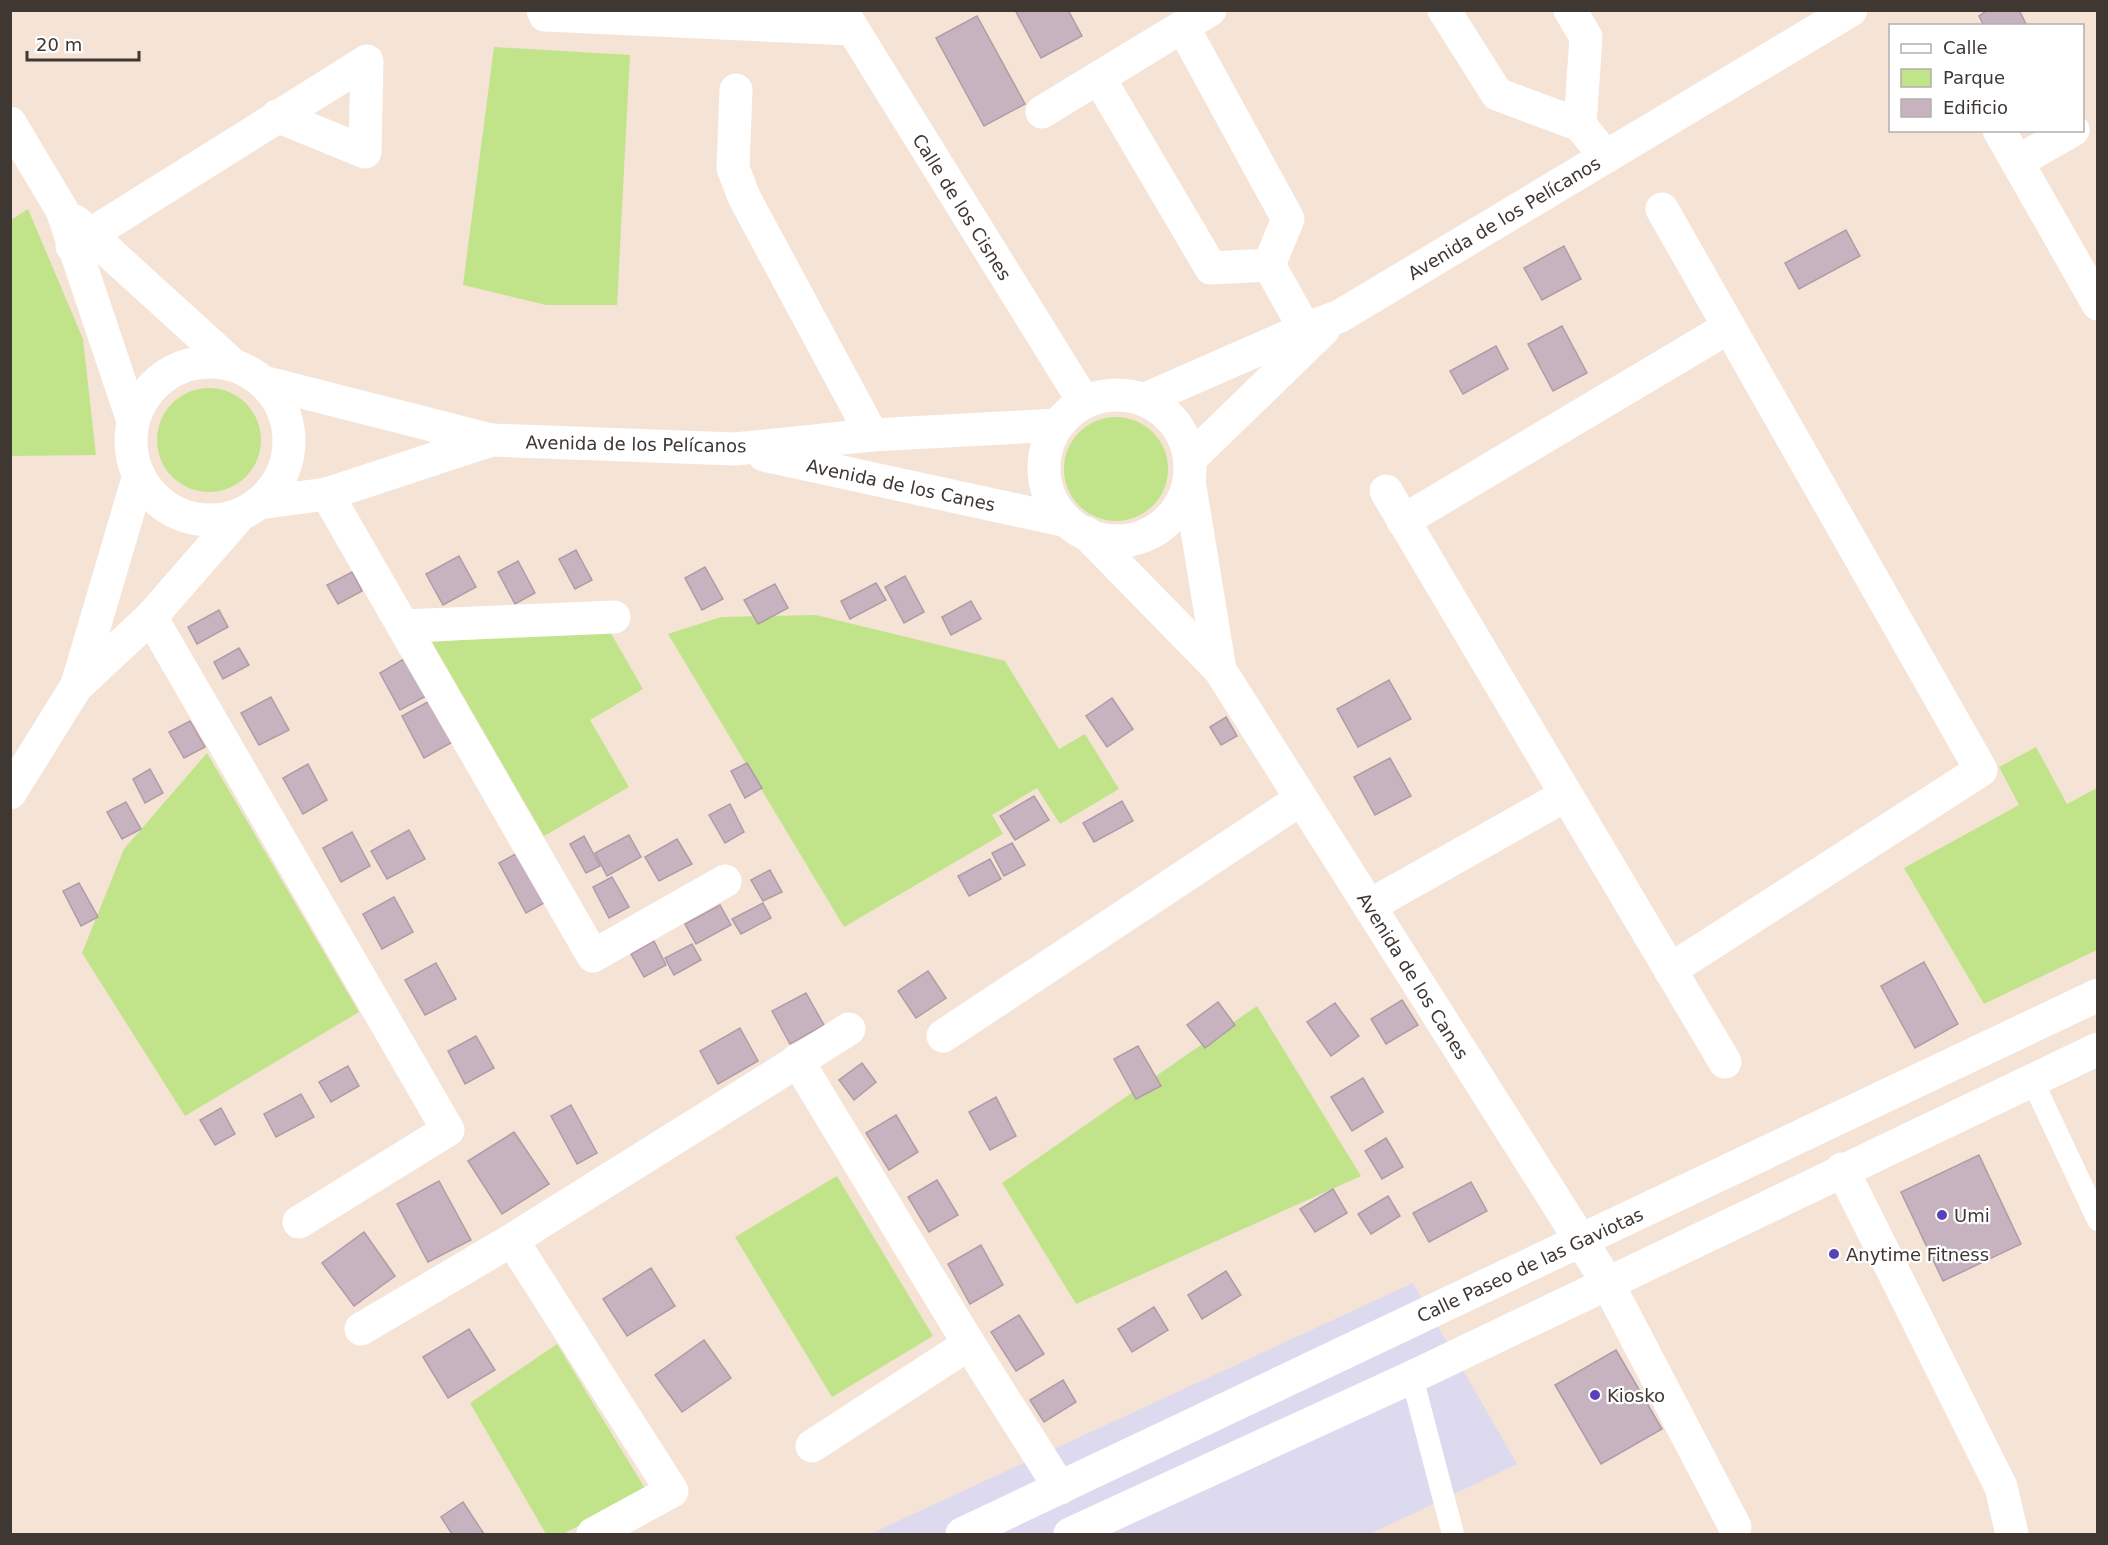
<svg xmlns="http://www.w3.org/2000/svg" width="2108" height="1545" font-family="'DejaVu Sans',sans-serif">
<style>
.commercial{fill:#dddaf0}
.green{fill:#c1e48b}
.building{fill:#c7b3bf;stroke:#af9ca7;stroke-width:1.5}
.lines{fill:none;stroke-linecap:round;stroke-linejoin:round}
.service{stroke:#fff;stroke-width:22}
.minor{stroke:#fff;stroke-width:33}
.secondary{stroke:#fff;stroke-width:33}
.poi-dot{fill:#5841b9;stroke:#fff;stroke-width:2}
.labels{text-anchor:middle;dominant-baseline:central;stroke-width:4.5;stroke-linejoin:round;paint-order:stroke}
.street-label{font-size:18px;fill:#3f3732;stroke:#fff}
.poi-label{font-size:18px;fill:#3f3732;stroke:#fff;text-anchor:start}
</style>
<rect width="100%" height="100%" fill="#f5e3d6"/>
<polygon class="commercial" points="1413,1283 1517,1464 1370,1534 870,1534"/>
<g class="green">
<polygon points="494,47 630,55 617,305 546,305 463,285"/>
<polygon points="28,209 83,339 96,455 11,456 11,220"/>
<circle cx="209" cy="440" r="52"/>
<circle cx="1116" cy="469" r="52"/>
<polygon points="816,615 1005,661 1059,749 1085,734 1119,789 1060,824 1037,788 992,815 1003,834 844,927 668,634 721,617"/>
<polygon points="609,630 643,689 590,720 629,787 544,836 432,642"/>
<polygon points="2036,747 2067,804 2097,788 2097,950 1984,1004 1904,868 2019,805 1999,767"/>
<polygon points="207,753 359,1012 185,1116 82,953 124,849"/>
<polygon points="1257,1006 1361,1176 1076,1304 1002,1183"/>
<polygon points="837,1176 933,1336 832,1397 735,1237"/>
<polygon points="557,1344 646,1490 563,1534 546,1534 470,1403"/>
</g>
<g class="building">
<polygon points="1015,10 1068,10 1082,36 1041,58"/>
<polygon points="1988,10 2019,10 2027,26 1984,26 1979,16"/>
<polygon points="977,16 1025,104 984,126 936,38"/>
<polygon points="1846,230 1860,256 1799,289 1785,263"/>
<polygon points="1564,246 1581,279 1542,300 1524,268"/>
<polygon points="1562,326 1587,373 1553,391 1528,344"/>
<polygon points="1496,346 1508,369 1463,394 1450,371"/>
<polygon points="576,550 592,580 575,589 559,559"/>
<polygon points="459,556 476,587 443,605 426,574"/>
<polygon points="518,561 535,593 515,604 498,572"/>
<polygon points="705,567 723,599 702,610 685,578"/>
<polygon points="352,572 362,591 338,604 327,585"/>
<polygon points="905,576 924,612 904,623 885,587"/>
<polygon points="876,583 886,600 850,619 841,601"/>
<polygon points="775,584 788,608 758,624 744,600"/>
<polygon points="971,601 981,619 951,635 942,617"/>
<polygon points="219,610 228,627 197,644 188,627"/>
<polygon points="239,648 249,665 223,679 214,662"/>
<polygon points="409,656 430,694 400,710 380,673"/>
<polygon points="1389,680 1411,719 1358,747 1337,709"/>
<polygon points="271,697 289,730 259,745 241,713"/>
<polygon points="435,698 458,739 424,758 402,716"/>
<polygon points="1112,698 1133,729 1107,747 1086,716"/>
<polygon points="1226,717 1237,736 1221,745 1210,727"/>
<polygon points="190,721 205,747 184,758 169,732"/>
<polygon points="1390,758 1411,796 1375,815 1354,777"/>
<polygon points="747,763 762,788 745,798 731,771"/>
<polygon points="308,764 327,800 303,814 283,778"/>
<polygon points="150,769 163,793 145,803 133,779"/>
<polygon points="1034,796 1049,820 1015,840 1000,816"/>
<polygon points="1122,801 1133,821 1094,842 1083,823"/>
<polygon points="126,802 141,829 122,839 107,812"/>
<polygon points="730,804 744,832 725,843 709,815"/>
<polygon points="409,830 425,859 387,879 371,851"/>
<polygon points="352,832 370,866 341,882 323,848"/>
<polygon points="629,835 641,857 607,876 595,853"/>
<polygon points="584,836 600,866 586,873 570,844"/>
<polygon points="677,839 692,864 659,881 645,857"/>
<polygon points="1012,843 1025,865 1004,876 992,853"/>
<polygon points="527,848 553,898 526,913 499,863"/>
<polygon points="990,859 1001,879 969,896 958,876"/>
<polygon points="770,870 782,892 763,901 751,880"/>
<polygon points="612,877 629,907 609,918 593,887"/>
<polygon points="79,883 98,917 81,926 63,891"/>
<polygon points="394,897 413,932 382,949 363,914"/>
<polygon points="763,903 771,918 741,934 732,919"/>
<polygon points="720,905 731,925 696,944 685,924"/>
<polygon points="654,941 666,965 644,977 631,954"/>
<polygon points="692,944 701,960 674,975 665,958"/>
<polygon points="1924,962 1958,1024 1915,1048 1881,986"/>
<polygon points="436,963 456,999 425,1015 405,980"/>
<polygon points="928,971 946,998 916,1018 898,991"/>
<polygon points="806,993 824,1025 790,1044 772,1011"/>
<polygon points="1402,1000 1418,1025 1386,1044 1371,1019"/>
<polygon points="1218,1002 1235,1025 1205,1048 1187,1025"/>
<polygon points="1335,1003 1359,1036 1331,1056 1307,1022"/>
<polygon points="740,1028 758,1061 718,1084 700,1051"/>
<polygon points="476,1036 494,1068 465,1084 448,1051"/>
<polygon points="1138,1046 1161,1086 1136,1099 1114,1059"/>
<polygon points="862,1063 876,1082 854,1100 839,1080"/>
<polygon points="348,1066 359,1086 331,1102 319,1082"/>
<polygon points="1363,1078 1383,1112 1352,1131 1331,1097"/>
<polygon points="301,1094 314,1117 276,1137 264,1114"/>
<polygon points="996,1097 1016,1136 990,1150 969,1112"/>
<polygon points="571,1105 597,1153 577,1164 551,1116"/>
<polygon points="221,1108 235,1134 215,1145 200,1120"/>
<polygon points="896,1115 918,1152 889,1170 866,1133"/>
<polygon points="514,1132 549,1184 502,1214 468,1161"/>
<polygon points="1386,1138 1403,1167 1382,1179 1365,1151"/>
<polygon points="1979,1155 2021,1244 1943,1281 1901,1192"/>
<polygon points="937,1180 958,1215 929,1232 908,1197"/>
<polygon points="439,1181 471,1240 428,1262 397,1204"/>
<polygon points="1471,1182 1487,1211 1429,1242 1413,1213"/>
<polygon points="1333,1189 1347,1213 1315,1232 1300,1209"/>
<polygon points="1388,1196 1400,1216 1371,1234 1358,1214"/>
<polygon points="364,1232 395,1276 354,1306 322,1263"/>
<polygon points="981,1245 1003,1285 970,1304 948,1264"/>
<polygon points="651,1268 675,1306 627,1336 603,1299"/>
<polygon points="1226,1271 1241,1295 1202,1319 1188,1295"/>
<polygon points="1154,1307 1168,1330 1132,1352 1118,1329"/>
<polygon points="1019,1315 1044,1354 1016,1371 991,1332"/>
<polygon points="469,1329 495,1370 448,1398 423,1357"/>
<polygon points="704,1340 731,1378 682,1412 655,1375"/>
<polygon points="1616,1350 1662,1429 1601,1464 1555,1385"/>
<polygon points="1063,1380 1076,1402 1044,1422 1030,1400"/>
<polygon points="463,1502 484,1534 452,1534 441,1517"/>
</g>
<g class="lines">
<g class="service">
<polyline points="2032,1080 2098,1220"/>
<polyline points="1412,1377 1453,1534"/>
</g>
<g class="minor">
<polyline points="543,10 545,15 852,29"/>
<polyline points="841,10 1084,402"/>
<polyline points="1444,10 1497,94 1580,125 1606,157"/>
<polyline points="1570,10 1586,37 1580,125"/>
<polyline points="1183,27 1288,219 1269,265"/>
<polyline points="1099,78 1211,268 1269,265"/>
<polyline points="736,90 733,168 744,197 872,435"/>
<polyline points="1042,112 1210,10"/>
<polyline points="10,123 62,210 133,421"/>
<polyline points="1999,130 2098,304"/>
<polyline points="2017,162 2073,130"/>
<polyline points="1662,209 1981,770 1670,970"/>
<polyline points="75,221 232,364"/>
<polyline points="72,246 367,61 365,152 277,116"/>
<polyline points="1269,265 1311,340"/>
<circle cx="210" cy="441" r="79"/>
<polyline points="263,382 491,440"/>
<circle cx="1117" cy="468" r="73"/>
<polyline points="1143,400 1305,329 1340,316 1851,10"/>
<polyline points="764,455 1067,521"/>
<polyline points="1190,459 1324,329"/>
<polyline points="1189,481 1220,670"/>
<polyline points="1386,491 1725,1062"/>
<polyline points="327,494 403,626 614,617"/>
<polyline points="259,503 327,494 491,440 735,449 872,435 1057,425"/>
<polyline points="1403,521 1729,327"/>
<polyline points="1086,533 1220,670 1607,1282 1735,1527"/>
<polyline points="151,617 448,1130 299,1222"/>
<polyline points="403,626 593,956 725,881"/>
<polyline points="77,685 139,475"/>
<polyline points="10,793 76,687 151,617 240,515"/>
<polyline points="1369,906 1566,795"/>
<polyline points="943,1036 1301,799"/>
<polyline points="797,1060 969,1344 1060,1488"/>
<polyline points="1842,1169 2001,1487 2012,1534"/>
<polyline points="512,1240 672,1491 593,1534"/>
<polyline points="361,1329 512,1240 849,1029"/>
<polyline points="812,1446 969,1344"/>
</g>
<g class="secondary">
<polyline points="962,1534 2098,995"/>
<polyline points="1070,1534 1412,1377 2098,1049"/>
</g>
</g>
<g class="poi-dot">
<circle cx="1942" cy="1215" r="6"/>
<circle cx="1834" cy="1254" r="6"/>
<circle cx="1595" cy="1395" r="6"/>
</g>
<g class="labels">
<g class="street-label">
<text transform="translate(962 207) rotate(58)">Calle de los Cisnes</text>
<text transform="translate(1504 218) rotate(-31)">Avenida de los Pelícanos</text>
<text transform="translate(636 444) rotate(1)">Avenida de los Pelícanos</text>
<text transform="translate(901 485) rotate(12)">Avenida de los Canes</text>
<text transform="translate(1413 976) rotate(58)">Avenida de los Canes</text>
<text transform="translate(1530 1265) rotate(-25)">Calle Paseo de las Gaviotas</text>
</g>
<g class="poi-label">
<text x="1954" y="1215">Umi</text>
<text x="1846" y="1254">Anytime Fitness</text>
<text x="1607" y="1395">Kiosko</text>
</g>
</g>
<rect width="2108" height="1545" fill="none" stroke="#3f3732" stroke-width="24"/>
<rect x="1889" y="24" width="195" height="108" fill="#ffffff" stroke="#b2afad" stroke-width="1.5"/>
<rect x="1901" y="44" width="30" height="9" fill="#ffffff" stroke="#b2afad" stroke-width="1.5"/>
<text x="1943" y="54" font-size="18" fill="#3f3732">Calle</text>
<rect x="1901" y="69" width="30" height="18" fill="#c1e48b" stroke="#b2afad" stroke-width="1.5"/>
<text x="1943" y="84" font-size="18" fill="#3f3732">Parque</text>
<rect x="1901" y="99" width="30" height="18" fill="#c7b3bf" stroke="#b2afad" stroke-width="1.5"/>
<text x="1943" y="114" font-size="18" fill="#3f3732">Edificio</text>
<path d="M27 51v9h112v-9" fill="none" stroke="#3f3732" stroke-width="3"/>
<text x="36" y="51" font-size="18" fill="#3f3732" stroke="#ffffff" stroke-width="4.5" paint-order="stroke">20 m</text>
</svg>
